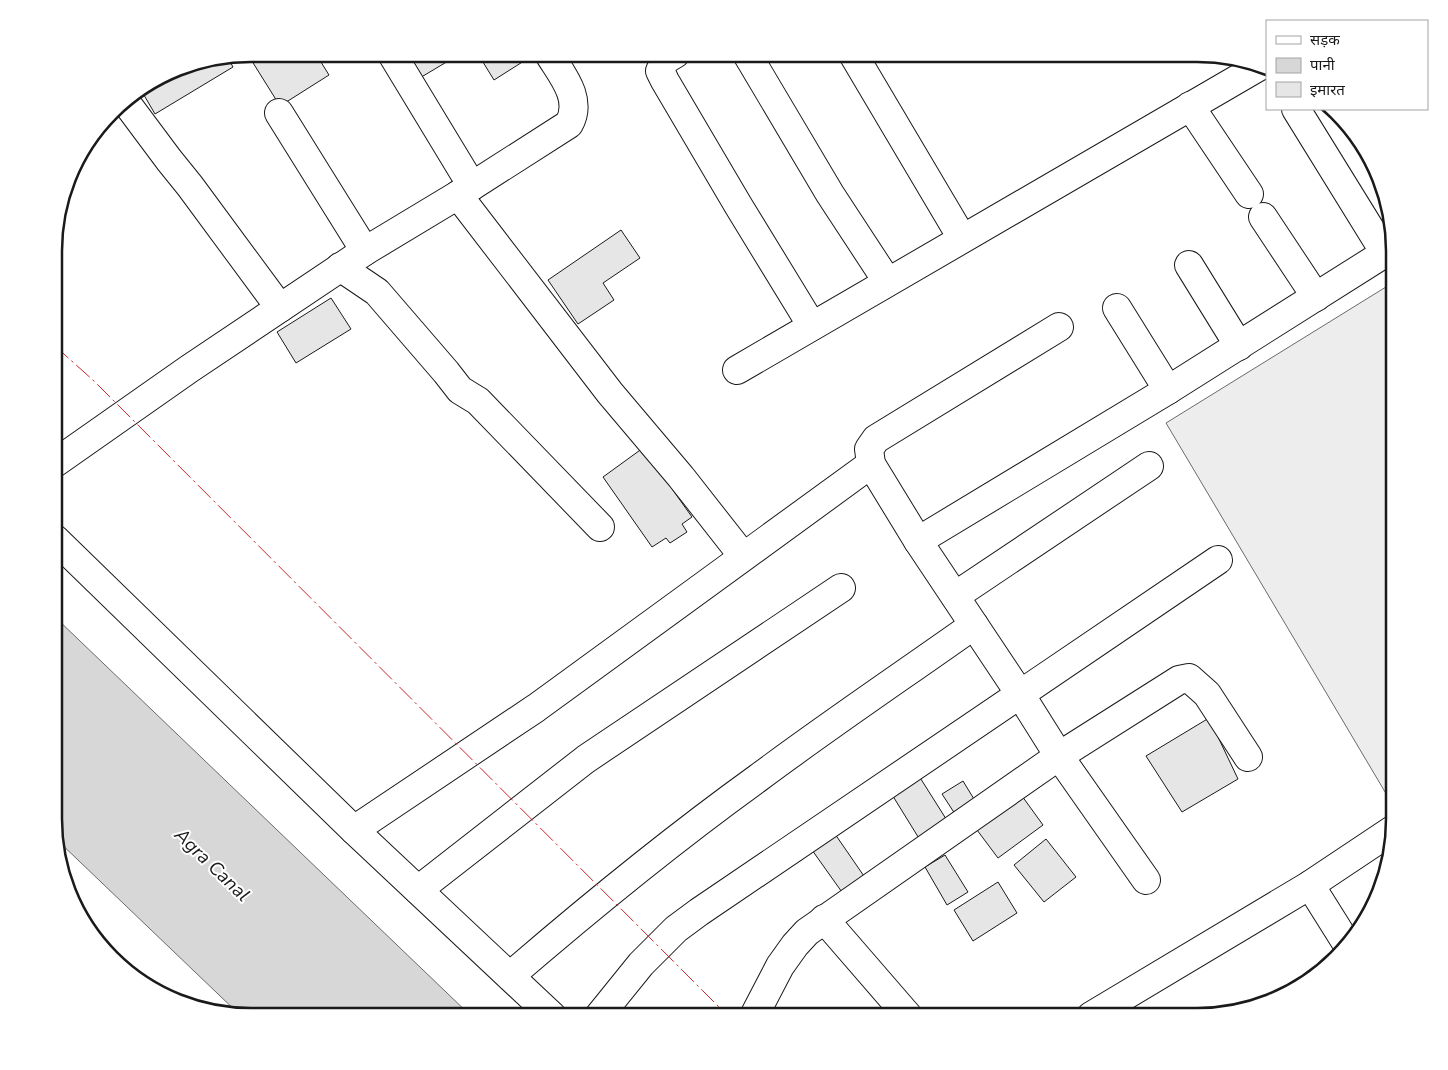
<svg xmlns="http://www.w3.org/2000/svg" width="1448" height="1070" font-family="'Nunito Sans','Noto Sans Devanagari',sans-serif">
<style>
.built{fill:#ededed;stroke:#6a6a6a}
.water{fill:#d7d7d7;stroke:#6a6a6a}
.building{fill:#e6e6e6;stroke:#1a1a1a}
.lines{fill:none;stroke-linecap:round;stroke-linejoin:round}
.minor-casing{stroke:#1a1a1a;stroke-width:30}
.minor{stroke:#fff;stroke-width:28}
.power{stroke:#c62828;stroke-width:1;stroke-dasharray:18 4 2.5 4;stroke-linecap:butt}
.labels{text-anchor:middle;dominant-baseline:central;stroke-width:4;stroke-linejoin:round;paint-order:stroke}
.water-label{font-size:19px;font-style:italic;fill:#1a1a1a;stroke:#fff}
.rim{fill:none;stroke:#1a1a1a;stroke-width:2.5}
</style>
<rect width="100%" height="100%" fill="#fff"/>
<polygon class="built" points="1394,282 1394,807 1166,423"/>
<polygon class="water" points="55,617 471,1016 241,1016 55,838"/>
<g class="building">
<polygon points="256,54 316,54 329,75 280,106 250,58"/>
<polygon points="396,54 460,54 413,82"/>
<polygon points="478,54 535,54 494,80"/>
<polygon points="228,58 233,67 155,114 141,90 176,69"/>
<polygon points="621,230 640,258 603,283 614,300 578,324 548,280"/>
<polygon points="331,298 351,329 296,363 277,332"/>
<polygon points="643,448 692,517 682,524 687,532 670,543 666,538 652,547 603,477"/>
<polygon points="1209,718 1238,779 1182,812 1146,756"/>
<polygon points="919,776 948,822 920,840 891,793"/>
<polygon points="963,781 977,804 957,817 942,794"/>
<polygon points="1022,796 1043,825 998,858 977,830"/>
<polygon points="835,834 866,879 844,895 812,850"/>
<polygon points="1046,839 1076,877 1044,902 1014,865"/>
<polygon points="945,855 968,892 947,905 925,867"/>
<polygon points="998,882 1017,913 973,941 954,910"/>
</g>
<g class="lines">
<g class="minor-casing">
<g id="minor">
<polyline points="392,54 472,186"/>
<polyline points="675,54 665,60 660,71 665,81 738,205 812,326"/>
<polyline points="747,54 830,194 887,281"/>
<polyline points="853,54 962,238"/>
<polyline points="125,101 169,160 190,186 280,308"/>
<polyline points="1190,106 1249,194"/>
<polyline points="1296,109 1385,253"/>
<polyline points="279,113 365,251"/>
<polyline points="458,195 610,393 681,477 743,556"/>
<polyline points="1263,217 1316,297"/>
<polyline points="1189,265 1239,346"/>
<polyline points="340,267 377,292 446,372 460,390 478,401 600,527"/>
<polyline points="1117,308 1168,390"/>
<polyline points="1059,327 876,439 869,449 871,464 918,541 1020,694 1059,756 1146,880"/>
<polyline points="737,370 1260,66"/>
<path d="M55,463l134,-94 176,-118 93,-56 111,-71c14,-25 -7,-49 -20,-70"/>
<polyline points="55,539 354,830 552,1016"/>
<polyline points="918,541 1168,390 1385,253 1394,258"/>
<polyline points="955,596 1149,466"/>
<polyline points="354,830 536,708 871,464"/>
<polyline points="1310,885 1347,944"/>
<polyline points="418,890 586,759 841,588"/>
<polyline points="824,919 908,1016"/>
<path d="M510,976c80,-69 162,-136 248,-198 71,-53 144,-102 216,-153"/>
<polyline points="599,1016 641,964 676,929 699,912 1218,560"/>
<polyline points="754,1016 780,966 795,945 807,932 1059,756 1179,680 1189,678 1207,694 1248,757"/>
<polyline points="1091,1016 1310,885 1394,829"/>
</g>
</g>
<use href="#minor" class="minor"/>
<polyline class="power" points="55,346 94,381 728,1016"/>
</g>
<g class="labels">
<g class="water-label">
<text transform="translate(212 865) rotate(44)">Agra Canal</text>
</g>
</g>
<path d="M0 0H1448V1070H0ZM251 62H1197A189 189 0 0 1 1386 251V819A189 189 0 0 1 1197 1008H251A189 189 0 0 1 62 819V251A189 189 0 0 1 251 62Z" fill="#fff" fill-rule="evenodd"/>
<path class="rim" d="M251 62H1197A189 189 0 0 1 1386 251V819A189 189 0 0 1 1197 1008H251A189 189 0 0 1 62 819V251A189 189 0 0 1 251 62Z"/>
<rect x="1266" y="20" width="162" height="90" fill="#ffffff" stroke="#a3a3a3"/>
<rect x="1276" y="36" width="25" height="8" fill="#ffffff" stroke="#a3a3a3"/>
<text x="1310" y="45" font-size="15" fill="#1a1a1a">सड़क</text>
<rect x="1276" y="58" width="25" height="15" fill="#d7d7d7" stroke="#a3a3a3"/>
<text x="1310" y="70" font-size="15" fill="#1a1a1a">पानी</text>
<rect x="1276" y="82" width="25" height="15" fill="#e6e6e6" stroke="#a3a3a3"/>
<text x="1310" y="95" font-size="15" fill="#1a1a1a">इमारत</text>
</svg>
